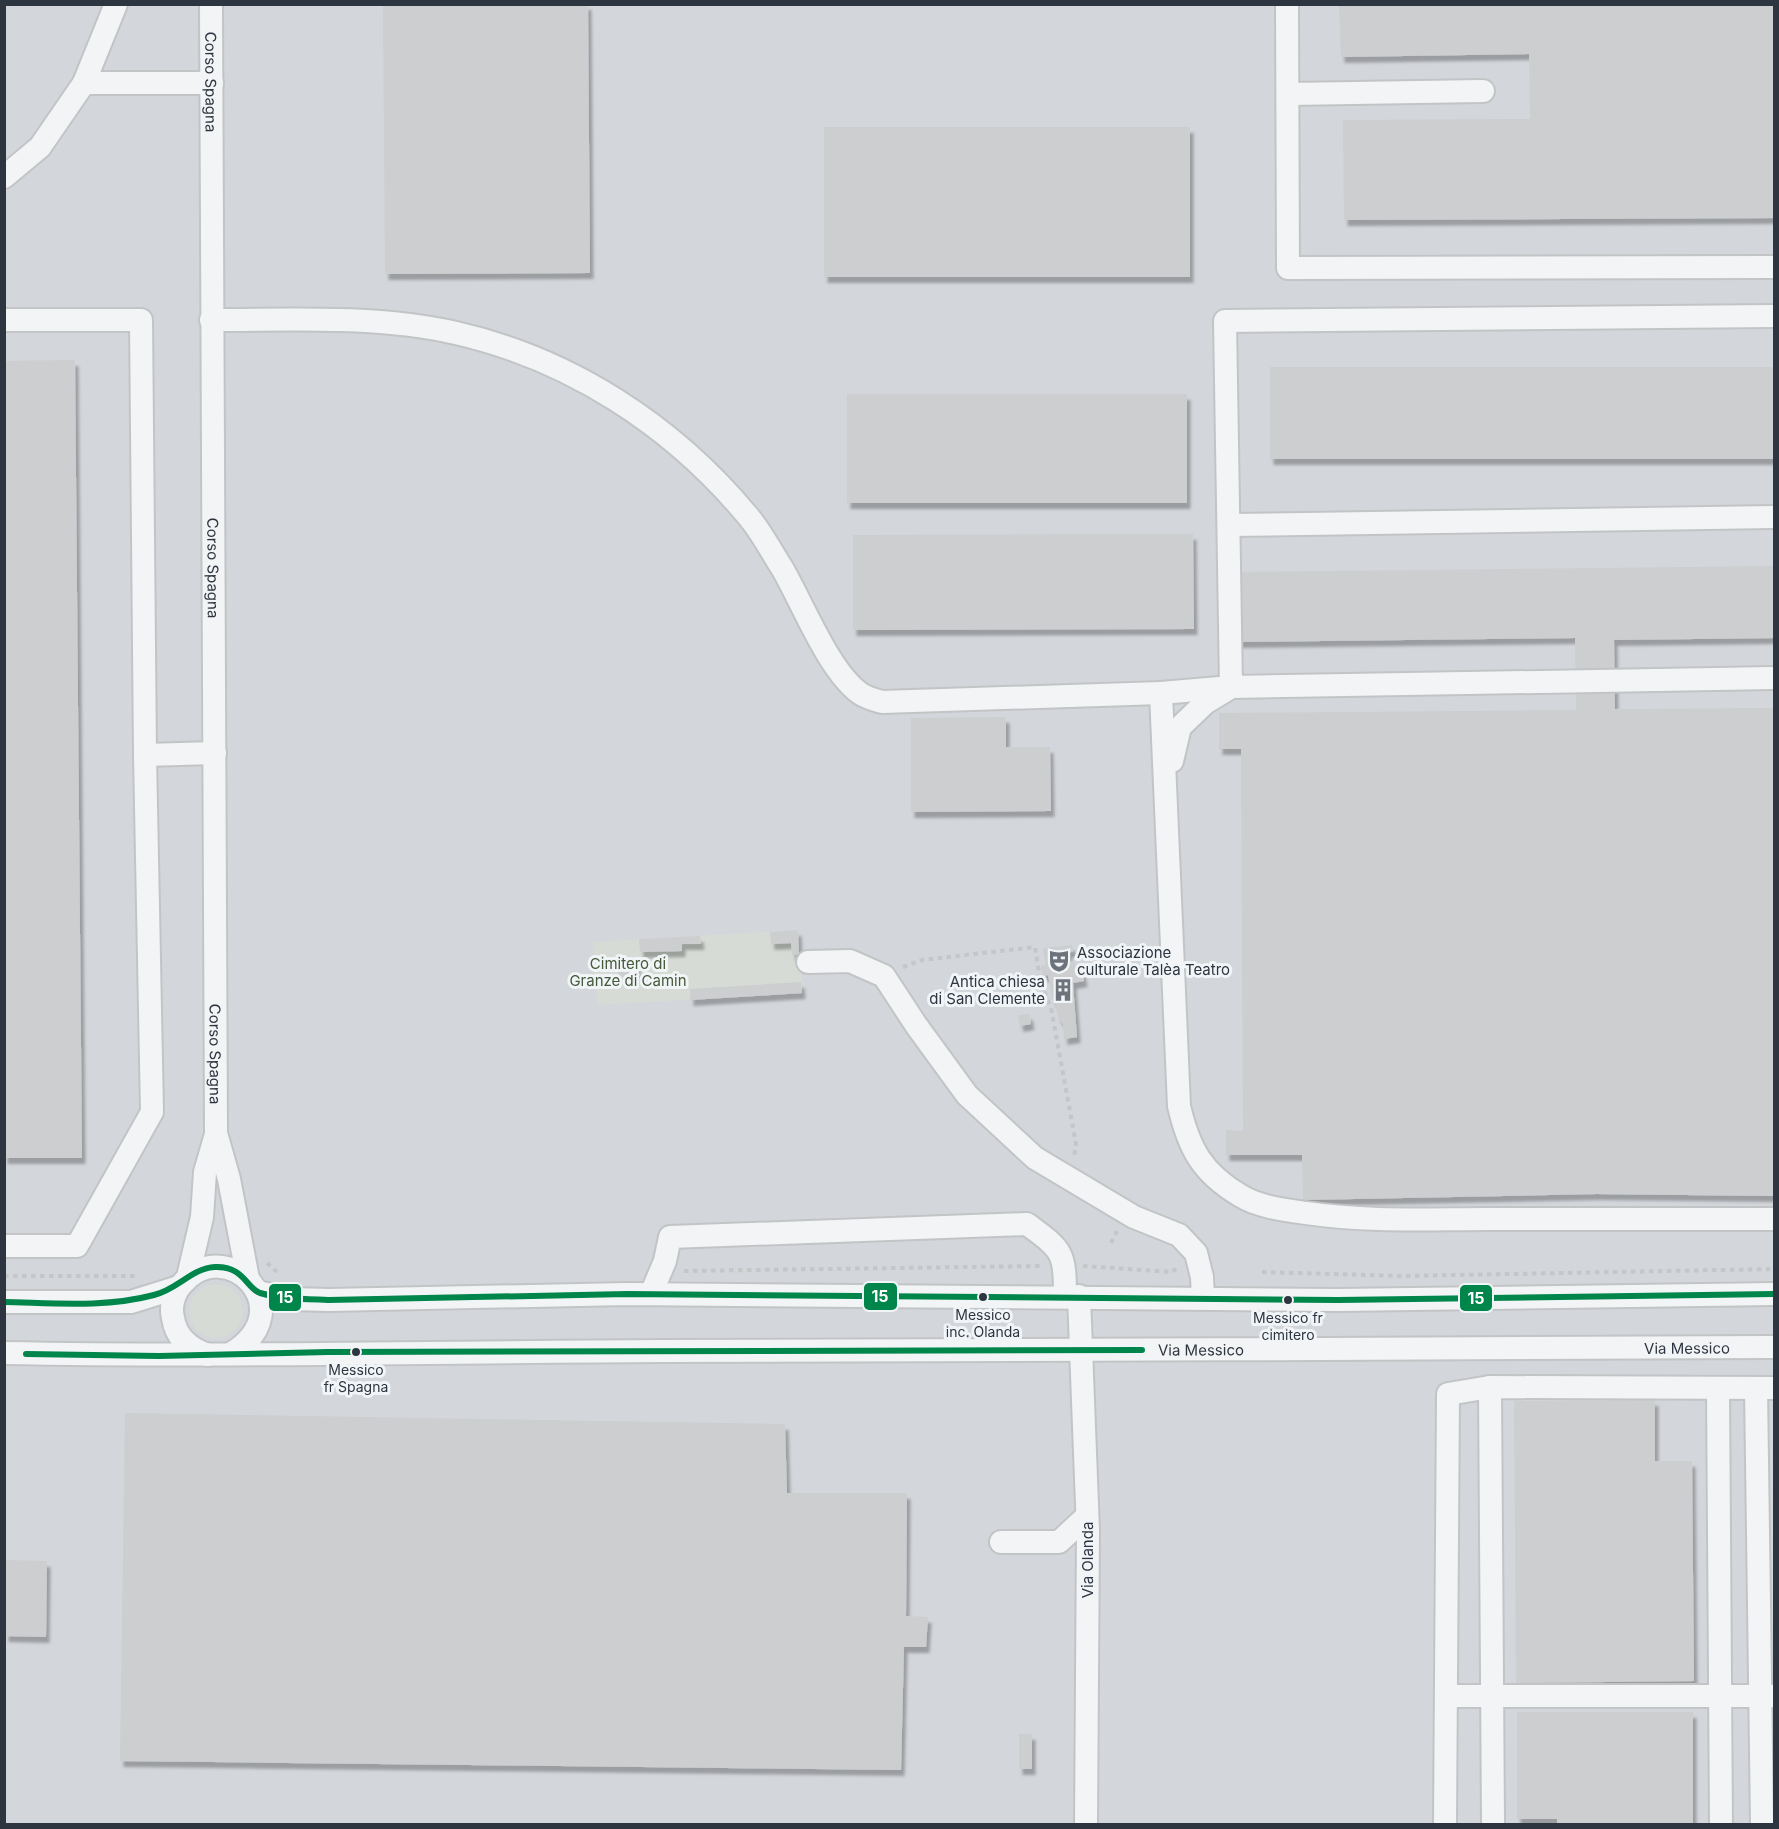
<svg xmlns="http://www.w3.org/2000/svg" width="1779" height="1829" font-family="Inter,sans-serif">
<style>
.built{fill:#d3d6db}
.green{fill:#d6dbd5}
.building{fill:#cdced0;filter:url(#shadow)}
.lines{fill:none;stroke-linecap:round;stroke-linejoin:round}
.minor-casing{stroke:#c2c4c6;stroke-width:26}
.path{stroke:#c4c6c8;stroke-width:4;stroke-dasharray:4.5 4.5;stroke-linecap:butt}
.minor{stroke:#f3f4f5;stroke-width:22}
.bus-1-casing{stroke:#f2f5f7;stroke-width:10}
.bus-1{stroke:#00854a;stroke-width:6}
.bus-dot{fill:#2d3540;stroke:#f2f5f7;stroke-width:2}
.labels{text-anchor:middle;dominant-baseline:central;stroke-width:6;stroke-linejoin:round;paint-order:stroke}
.bus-label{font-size:14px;fill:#2d3540;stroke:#f2f5f7}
.street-label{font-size:15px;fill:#2d3540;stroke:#f2f5f7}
.poi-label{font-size:15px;fill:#2d3540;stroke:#f2f5f7;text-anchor:start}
.park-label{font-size:15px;fill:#445a3b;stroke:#f2f5f7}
.line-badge{stroke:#f2f5f7;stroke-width:2}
.badge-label{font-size:16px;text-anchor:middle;font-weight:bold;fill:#fff}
</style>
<defs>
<filter id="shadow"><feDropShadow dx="3.5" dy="6" stdDeviation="1.5" flood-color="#0004"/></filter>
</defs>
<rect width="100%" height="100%" fill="#e4e6e8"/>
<rect class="built" x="5" y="5" width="1769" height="1819"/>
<g class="green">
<polygon points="798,930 803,993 597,1005 593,942"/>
<circle cx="216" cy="1311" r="27"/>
</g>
<g class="building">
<polygon points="383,4 588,4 590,273 385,274"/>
<polygon points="1339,4 1774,4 1774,218 1344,220 1343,120 1530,119 1529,54 1341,57"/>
<rect x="824" y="127" width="366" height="150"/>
<polygon points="75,360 82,1158 4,1158 4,361"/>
<rect x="1270" y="367" width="504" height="92"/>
<rect x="847" y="394" width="340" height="109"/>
<polygon points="1193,534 1194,629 853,630 853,535"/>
<polygon points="1774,566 1774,638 1614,640 1615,709 1774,708 1774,1196 1597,1194 1303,1200 1302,1155 1226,1155 1226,1130 1243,1131 1241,768 1241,749 1219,749 1219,713 1576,710 1575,638 1237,642 1237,572"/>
<polygon points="1006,717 1006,747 1050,747 1051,811 911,812 911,718"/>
<polygon points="798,930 799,954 792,955 791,943 771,944 770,932"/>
<polygon points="700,936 701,944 682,944 682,951 640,952 639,939"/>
<polygon points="1072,945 1073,951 1068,952 1069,962 1074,961 1076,971 1082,970 1084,981 1073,983 1077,1037 1064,1039 1063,1024 1058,1017 1055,1001 1053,1001 1048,975 1043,976 1041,966 1046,965 1043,948"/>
<polygon points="637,964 637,977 619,979 617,965"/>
<polygon points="801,982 802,993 690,1000 690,989"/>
<polygon points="1029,1014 1031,1024 1020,1026 1018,1015"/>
<polygon points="1655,1400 1655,1461 1692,1461 1694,1681 1516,1683 1514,1401"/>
<polygon points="125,1413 785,1424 787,1493 907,1493 906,1616 928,1617 926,1647 904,1647 901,1770 120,1761"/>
<polygon points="5,1560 47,1561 46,1637 5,1636"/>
<polygon points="1517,1712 1693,1712 1693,1824 1557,1824 1557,1819 1517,1819"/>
<rect x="1019" y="1734" width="13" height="35"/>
</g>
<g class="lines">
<g class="minor-casing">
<g id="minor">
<path id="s1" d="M211,4l5,1129 13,46 19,100"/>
<polyline points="1287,4 1288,268 1774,267"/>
<polyline points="84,83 116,4"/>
<polyline points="1288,94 1483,91"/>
<polyline points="4,177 40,147 84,83 212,83"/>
<polyline points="1774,316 1225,321 1231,687 1774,678"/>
<polyline points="4,320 141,320 145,755 152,1112 77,1246 4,1246"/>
<path d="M211,320c81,0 166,-5 245,13 114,26 216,92 291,182 14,16 24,36 35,53 21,36 47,104 79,126 6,4 14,6 21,8l279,-9 70,-6"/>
<polyline points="1230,525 1774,517"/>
<path d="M1161,693l18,413c10,43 23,67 62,90 18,11 44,14 65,17 62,9 120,6 182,6 95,0 191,0 286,0"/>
<polyline points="145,755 215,753"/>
<polyline points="1172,761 1180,727 1205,703 1228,689"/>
<polyline points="808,962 850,961 884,976 916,1025 967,1095 1035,1158 1134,1217 1179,1235 1196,1253 1202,1277 1203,1298"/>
<polyline points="188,1277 202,1217 205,1172 216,1134"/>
<polyline points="257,1292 292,1299 328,1300 627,1294 1338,1300 1774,1294"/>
<path d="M651,1294l14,-33 5,-24 357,-13c35,26 38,27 38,72"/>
<polyline points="1079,1296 1088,1531 1086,1824"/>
<polyline points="4,1302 131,1302 179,1287"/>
<path id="s2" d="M4,1353c220,4 439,-1 659,-2 370,-2 741,-1 1111,-4"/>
<path d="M208,1355c-18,-6 -32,-17 -35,-37 -3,-12 1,-26 9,-34 45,-52 121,25 50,69"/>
<polyline points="1490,1387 1493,1824"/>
<polyline points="1718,1388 1721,1824"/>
<polyline points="1756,1388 1762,1824"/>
<polyline points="1001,1542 1059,1542 1087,1516"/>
<polyline points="1446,1696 1774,1696"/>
<polyline points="1445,1824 1448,1394 1490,1387 1774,1388"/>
</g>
</g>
<g class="path">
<polyline points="903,967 922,960 1035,947 1041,985 1051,1008 1076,1144 1074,1157"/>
<polyline points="1111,1243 1117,1231"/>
<polyline points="267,1263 279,1274"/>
<polyline points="1083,1266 1172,1272 1178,1267"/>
<polyline points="684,1271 1042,1266"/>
<polyline points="1262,1272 1402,1276 1774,1269"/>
<polyline points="4,1276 139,1276"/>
</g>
<use href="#minor" class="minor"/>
<g class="bus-1-casing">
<g id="bus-1">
<path d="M4,1302c50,1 101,6 150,-7 23,-5 38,-27 61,-28 29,-1 31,21 45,26 22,6 45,6 68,7l299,-6 711,6 436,-6"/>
<polyline points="26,1354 159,1356 328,1352 1142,1350"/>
</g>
</g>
<use href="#bus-1" class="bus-1"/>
</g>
<defs>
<g id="theatre-bare" transform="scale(1.8)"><path d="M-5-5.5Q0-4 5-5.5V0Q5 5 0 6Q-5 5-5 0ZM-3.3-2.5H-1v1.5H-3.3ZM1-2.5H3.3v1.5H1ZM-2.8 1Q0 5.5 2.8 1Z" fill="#6d737b" stroke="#f2f5f7" stroke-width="2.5" paint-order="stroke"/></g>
<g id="building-bare" transform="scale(1.8)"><path d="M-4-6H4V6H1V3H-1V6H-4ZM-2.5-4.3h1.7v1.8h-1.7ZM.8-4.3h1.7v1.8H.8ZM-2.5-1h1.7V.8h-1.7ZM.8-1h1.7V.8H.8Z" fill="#6d737b" stroke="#f2f5f7" stroke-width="2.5" paint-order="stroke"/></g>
</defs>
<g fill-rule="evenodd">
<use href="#theatre-bare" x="1059" y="961"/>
<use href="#building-bare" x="1063" y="990"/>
</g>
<g class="bus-dot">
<circle cx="983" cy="1297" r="5"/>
<circle cx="1288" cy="1300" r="5"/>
<circle cx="356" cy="1352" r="5"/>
</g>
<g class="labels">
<g class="bus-label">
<text x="983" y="1314">Messico<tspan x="983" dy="17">inc. Olanda</tspan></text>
<text x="1288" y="1317">Messico fr<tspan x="1288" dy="17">cimitero</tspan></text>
<text x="356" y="1369">Messico<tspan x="356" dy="17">fr Spagna</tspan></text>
</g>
<g class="street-label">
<text stroke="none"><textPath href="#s1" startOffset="78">Corso Spagna</textPath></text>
<text stroke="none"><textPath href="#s1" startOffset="564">Corso Spagna</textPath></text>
<text stroke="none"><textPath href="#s1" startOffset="1050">Corso Spagna</textPath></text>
<text stroke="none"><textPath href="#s2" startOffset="1683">Via Messico</textPath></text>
<text stroke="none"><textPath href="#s2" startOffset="1197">Via Messico</textPath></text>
<text transform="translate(1087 1560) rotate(-90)">Via Olanda</text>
</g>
<g class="poi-label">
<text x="1077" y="952">Associazione<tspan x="1077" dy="17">culturale Talèa Teatro</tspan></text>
<text x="1045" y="981" text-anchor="end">Antica chiesa<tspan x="1045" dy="17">di San Clemente</tspan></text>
</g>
<g class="park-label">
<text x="628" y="963">Cimitero di<tspan x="628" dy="17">Granze di Camin</tspan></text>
</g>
</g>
<g class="line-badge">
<rect x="863" y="1282" width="35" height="29" rx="6" fill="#00854a"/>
<rect x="268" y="1283" width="34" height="29" rx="6" fill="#00854a"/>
<rect x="1459" y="1284" width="34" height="28" rx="6" fill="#00854a"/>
</g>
<g class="badge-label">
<text x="880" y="1302">15</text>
<text x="285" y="1303">15</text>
<text x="1476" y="1304">15</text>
</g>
<rect width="1779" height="1829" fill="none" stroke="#2d3540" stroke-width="12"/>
</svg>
